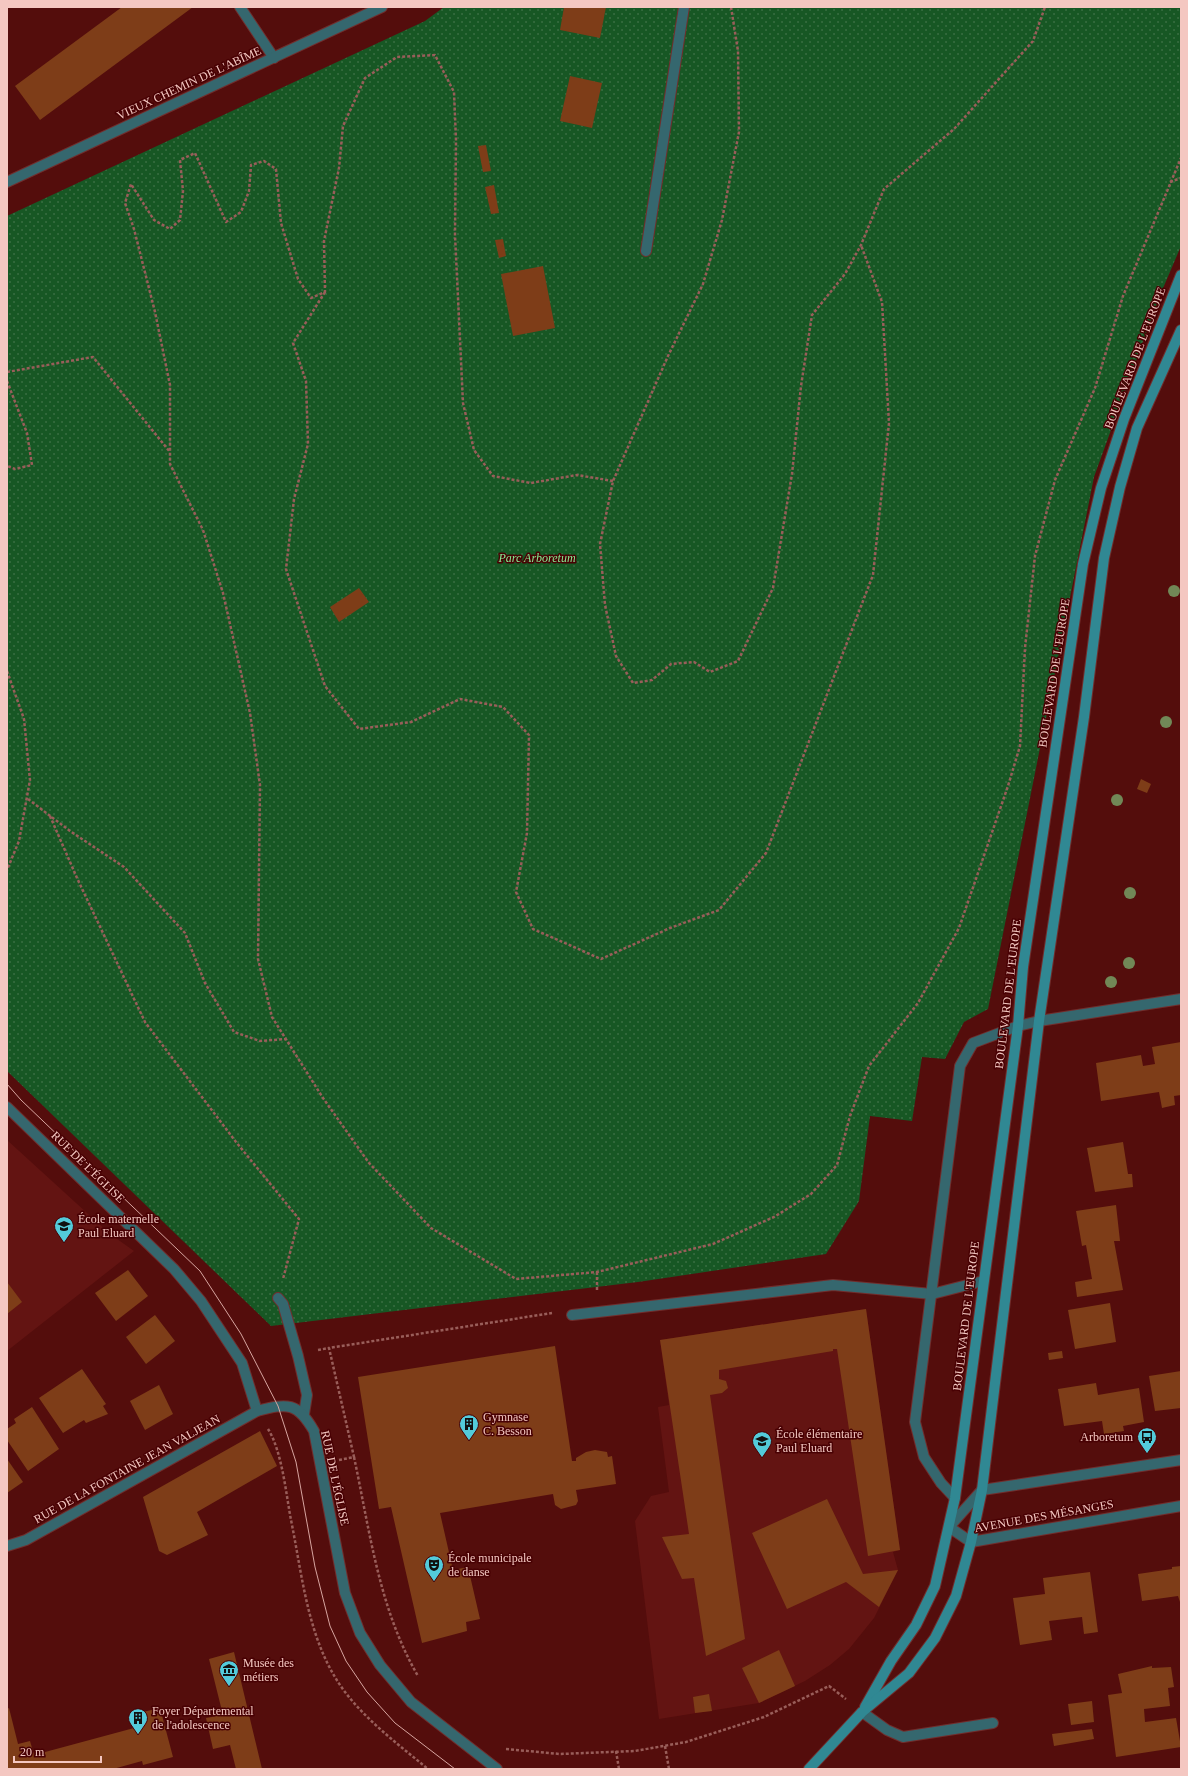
<svg xmlns="http://www.w3.org/2000/svg" width="1188" height="1776" font-family="Georgia,serif">
<style>
.built{fill:#631412}
.park{fill:url(#park-dots)}
.building{fill:#7e3d18}
.lines{fill:none;stroke-linecap:round;stroke-linejoin:round}
.lane-casing{stroke:#712e2d;stroke-width:12}
.street-casing{stroke:#712e2d;stroke-width:12}
.secondary-casing{stroke:#712e2d;stroke-width:12}
.path{stroke:#995e5a;stroke-width:2.5;stroke-dasharray:3 2;stroke-linecap:butt}
.lane{stroke:#35676e;stroke-width:10}
.street{stroke:#35676e;stroke-width:10}
.secondary{stroke:#308893;stroke-width:10}
.tram{stroke:#d7a5a0;stroke-width:1}
.tree{fill:#718857}
.labels{text-anchor:middle;dominant-baseline:central;stroke-width:3;stroke-linejoin:round;paint-order:stroke}
.street-label{font-size:12px;fill:#f4c7c1;stroke:#480003}
.park-label{font-size:12px;font-style:italic;fill:#88ec95;stroke:#480003}
.poi-label{font-size:12px;fill:#f4c7c1;stroke:#480003;text-anchor:start}
</style>
<defs>
<pattern id="park-dots" width="8" height="8" patternUnits="userSpaceOnUse"><rect width="8" height="8" fill="#175724"/><path d="M2 2h.1M6 6h.1" fill="none" stroke="#396e42" stroke-width="1.8" stroke-linecap="round"/></pattern>
</defs>
<rect width="100%" height="100%" fill="#540d0c"/>
<g class="built">
<polygon points="7,1140 110,1234 134,1251 7,1351"/>
<polygon points="866,1309 900,1550 893,1552 898,1570 874,1618 849,1649 830,1665 805,1681 759,1703 659,1719 635,1521 651,1496 669,1492 658,1407 669,1405 660,1340"/>
</g>
<polygon class="park" points="444,7 1181,7 1181,246 1158,300 1094,477 988,1009 964,1022 945,1059 922,1057 912,1121 870,1116 859,1201 826,1254 638,1282 271,1326 7,1071 7,216 425,21"/>
<g class="building">
<polygon points="122,7 193,7 40,120 15,86"/>
<polygon points="564,7 606,7 600,38 560,30"/>
<polygon points="570,76 602,83 592,128 560,121"/>
<polygon points="486,145 491,171 483,172 478,146"/>
<polygon points="494,185 499,213 491,214 485,187"/>
<polygon points="503,239 506,256 499,258 495,240"/>
<polygon points="543,266 555,328 513,336 501,274"/>
<polygon points="359,588 369,602 339,622 330,607"/>
<polygon points="1141,779 1151,784 1147,793 1137,789"/>
<polygon points="1181,1042 1181,1095 1174,1096 1175,1105 1162,1108 1159,1092 1101,1101 1096,1063 1141,1055 1143,1066 1155,1064 1152,1047"/>
<polygon points="1123,1142 1128,1174 1132,1174 1133,1187 1095,1192 1087,1148"/>
<polygon points="1116,1205 1120,1241 1114,1241 1123,1290 1077,1297 1075,1282 1092,1279 1086,1245 1082,1246 1076,1211"/>
<polygon points="128,1270 148,1296 116,1321 95,1293"/>
<polygon points="7,1282 22,1302 7,1314"/>
<polygon points="1110,1303 1116,1342 1075,1349 1068,1310"/>
<polygon points="866,1309 900,1550 868,1556 837,1349 833,1349 833,1351 719,1370 719,1379 726,1381 728,1388 722,1393 710,1395 745,1639 706,1656 694,1578 682,1579 662,1537 689,1534 660,1340"/>
<polygon points="155,1315 175,1341 146,1364 126,1337"/>
<polygon points="555,1346 572,1461 576,1461 576,1458 586,1452 595,1450 607,1452 608,1457 612,1456 616,1484 576,1490 578,1501 576,1505 561,1509 555,1505 553,1494 440,1513 453,1570 468,1567 480,1619 466,1622 467,1631 422,1643 391,1507 379,1509 358,1377"/>
<polygon points="1062,1351 1063,1358 1049,1360 1048,1353"/>
<polygon points="82,1369 106,1404 103,1406 108,1414 86,1423 84,1420 63,1433 39,1398"/>
<polygon points="1181,1371 1181,1408 1155,1411 1149,1376"/>
<polygon points="1096,1383 1098,1395 1139,1388 1144,1422 1123,1426 1124,1431 1104,1434 1102,1421 1064,1426 1058,1389"/>
<polygon points="159,1385 173,1414 145,1430 130,1401"/>
<polygon points="32,1407 59,1449 28,1471 7,1440 7,1429 16,1423 14,1419"/>
<polygon points="260,1431 277,1466 197,1512 208,1535 167,1555 159,1551 143,1497"/>
<polygon points="7,1459 23,1482 7,1493"/>
<polygon points="827,1499 863,1574 898,1570 879,1607 846,1582 787,1609 752,1533"/>
<polygon points="1181,1566 1181,1605 1178,1596 1142,1601 1138,1574 1172,1569 1172,1567"/>
<polygon points="1090,1572 1098,1632 1084,1634 1082,1617 1049,1621 1052,1640 1020,1645 1013,1598 1045,1594 1043,1578"/>
<polygon points="779,1650 795,1686 759,1703 742,1668"/>
<polygon points="234,1652 262,1769 236,1769 230,1745 213,1749 206,1718 223,1715 209,1659"/>
<polygon points="1152,1666 1152,1668 1171,1667 1174,1687 1168,1688 1170,1706 1144,1709 1145,1722 1176,1718 1181,1747 1116,1757 1108,1695 1122,1693 1118,1674"/>
<polygon points="709,1694 712,1711 695,1713 693,1697"/>
<polygon points="1092,1701 1094,1722 1071,1725 1068,1704"/>
<polygon points="9,1708 18,1744 30,1741 34,1755 134,1728 130,1715 160,1708 173,1757 143,1765 142,1761 113,1769 7,1769 7,1709"/>
<polygon points="1092,1729 1094,1739 1054,1746 1052,1734"/>
</g>
<g class="lines">
<g class="lane-casing">
<g id="lane">
<polyline points="646,251 684,7"/>
<polyline points="278,1298 283,1304 298,1356 307,1395 304,1414"/>
<polyline points="572,1315 833,1285 932,1294 983,1281"/>
<polyline points="955,1498 941,1483 924,1457 915,1422 960,1066 973,1043 1018,1026"/>
<polyline points="862,1712 887,1730 903,1737 993,1723"/>
</g>
</g>
<g class="street-casing">
<g id="street">
<polyline points="240,7 274,58"/>
<polyline points="7,182 382,7"/>
<polyline points="1018,1026 1039,1021 1181,999"/>
<polyline points="7,1107 174,1269 201,1301 242,1363 257,1411"/>
<polyline points="1181,1460 982,1490 949,1527 971,1542 1181,1506"/>
<path d="M7,1546l19,-6 231,-129c31,-8 40,-9 57,20l31,162 15,40 20,32 31,37 86,67"/>
</g>
</g>
<g class="secondary-casing">
<g id="secondary">
<polyline points="865,1707 891,1661 916,1625 935,1586 955,1498 1018,1026 1023,967 1083,564 1101,488 1124,419 1181,275"/>
<polyline points="809,1769 862,1712 909,1673 935,1638 956,1596 971,1542 982,1490 1039,1021 1084,717 1104,558 1120,487 1137,428 1181,330"/>
</g>
</g>
<g class="path">
<polyline points="731,7 738,51 739,132 722,220 703,284 668,356 613,481 600,544 605,605 616,656 633,683 652,680 671,664 694,662 710,672 738,661 773,588 792,474 801,386 812,315 845,274 861,245 884,189 954,129 1033,41 1045,7"/>
<polyline points="1170,182 1181,178"/>
<polyline points="325,292 293,343 306,381 308,444 294,499 286,569 325,686 359,729 411,722 460,699 503,707 529,735 527,833 516,892 533,929 601,959 670,928 719,910 766,853 873,575 889,423 882,302 861,245"/>
<polyline points="7,372 93,357 170,452"/>
<polyline points="7,381 27,433 32,465 15,469 7,466"/>
<polyline points="613,481 577,475 531,483 493,476 474,450 463,403 455,235 456,140 454,92 435,55 397,57 365,78 343,126 339,168 324,241 325,292 311,298 298,279 281,223 276,169 264,161 251,165 249,191 241,212 226,222 195,153 180,160 183,191 180,220 170,229 154,220 131,184 125,203 134,229 155,312 170,385 170,464 203,530 223,593 250,713 260,785 258,959 272,1017 323,1098 369,1163 431,1228 516,1279 597,1272 713,1244 774,1217 811,1194 837,1165 850,1116 869,1066 918,1003 959,928 1008,786 1020,746 1025,648 1035,556 1055,480 1095,388 1123,296 1181,158"/>
<polyline points="7,671 24,719 30,780 19,841 7,870"/>
<polyline points="28,799 70,831 124,867 185,933 205,983 234,1032 260,1041 286,1039"/>
<polyline points="50,816 77,878 145,1022 236,1142 299,1219 283,1279"/>
<polyline points="597,1272 597,1291"/>
<polyline points="318,1350 329,1348"/>
<path d="M268,1429c14,22 18,65 23,91 12,59 17,123 54,172 23,30 54,53 83,77"/>
<path d="M354,1457c16,75 25,152 64,219"/>
<polyline points="339,1460 354,1457 329,1348 552,1313"/>
<polyline points="665,1746 669,1769"/>
<polyline points="506,1749 560,1754 635,1751 686,1742 764,1717 829,1686 846,1699"/>
<polyline points="616,1751 619,1769"/>
</g>
<use href="#lane" class="lane"/>
<use href="#street" class="street"/>
<use href="#secondary" class="secondary"/>
<polyline class="tram" points="7,1084 21,1100 200,1271 241,1334 278,1406 296,1462 315,1567 330,1626 346,1661 367,1692 395,1723 455,1769"/>
</g>
<g class="tree">
<circle cx="1174" cy="591" r="6"/>
<circle cx="1166" cy="722" r="6"/>
<circle cx="1117" cy="800" r="6"/>
<circle cx="1130" cy="893" r="6"/>
<circle cx="1129" cy="963" r="6"/>
<circle cx="1111" cy="982" r="6"/>
</g>
<defs>
<g id="school-pin" transform="scale(1)"><path d="M0 17L-7.5 6A9.5 9.5 0 1 1 7.5 6Z" fill="#53cbda" stroke="#480003"/><path d="M0-5L7-2L0 1L-7-2ZM-4 1L0 2.5L4 1V4Q0 6-4 4Z" fill="#111"/></g>
<g id="building-pin" transform="scale(1)"><path d="M0 17L-7.5 6A9.5 9.5 0 1 1 7.5 6Z" fill="#53cbda" stroke="#480003"/><path d="M-4-6H4V6H1V3H-1V6H-4ZM-2.5-4.3h1.7v1.8h-1.7ZM.8-4.3h1.7v1.8H.8ZM-2.5-1h1.7V.8h-1.7ZM.8-1h1.7V.8H.8Z" fill="#111"/></g>
<g id="bus-pin" transform="scale(1)"><path d="M0 17L-7.5 6A9.5 9.5 0 1 1 7.5 6Z" fill="#53cbda" stroke="#480003"/><path d="M-5-6H5V4H4V6H2V4H-2V6H-4V4H-5ZM-3.5-4V0h7V-4ZM-3.5 1.2v1.5H-2V1.2ZM2 1.2v1.5H3.5V1.2Z" fill="#111"/></g>
<g id="theatre-pin" transform="scale(1)"><path d="M0 17L-7.5 6A9.5 9.5 0 1 1 7.5 6Z" fill="#53cbda" stroke="#480003"/><path d="M-5-5.5Q0-4 5-5.5V0Q5 5 0 6Q-5 5-5 0ZM-3.3-2.5H-1v1.5H-3.3ZM1-2.5H3.3v1.5H1ZM-2.8 1Q0 5.5 2.8 1Z" fill="#111"/></g>
<g id="museum-pin" transform="scale(1)"><path d="M0 17L-7.5 6A9.5 9.5 0 1 1 7.5 6Z" fill="#53cbda" stroke="#480003"/><path d="M0-6L6-3V-2H-6V-3ZM-5-1h2V3h-2ZM-1-1h2V3h-2ZM3-1h2V3H3ZM-6 4H6V6H-6Z" fill="#111"/></g>
</defs>
<g fill-rule="evenodd">
<use href="#school-pin" x="64" y="1226"/>
<use href="#building-pin" x="469" y="1424"/>
<use href="#bus-pin" x="1147" y="1437"/>
<use href="#school-pin" x="762" y="1441"/>
<use href="#theatre-pin" x="434" y="1565"/>
<use href="#museum-pin" x="229" y="1670"/>
<use href="#building-pin" x="138" y="1718"/>
</g>
<g class="labels">
<g class="street-label">
<text transform="translate(189 83) rotate(-25)">VIEUX CHEMIN DE L'ABÎME</text>
<text transform="translate(1135 358) rotate(-69)">BOULEVARD DE L'EUROPE</text>
<text transform="translate(1054 673) rotate(-81)">BOULEVARD DE L'EUROPE</text>
<text transform="translate(1008 994) rotate(-83)">BOULEVARD DE L'EUROPE</text>
<text transform="translate(88 1167) rotate(44)">RUE DE L'ÉGLISE</text>
<text transform="translate(966 1316) rotate(-83)">BOULEVARD DE L'EUROPE</text>
<text transform="translate(127 1469) rotate(-29)">RUE DE LA FONTAINE JEAN VALJEAN</text>
<text transform="translate(335 1478) rotate(78)">RUE DE L'ÉGLISE</text>
<text transform="translate(1044 1516) rotate(-10)">AVENUE DES MÉSANGES</text>
</g>
<g class="park-label">
<text x="537" y="558">Parc Arboretum</text>
</g>
<g class="poi-label">
<text x="78" y="1219">École maternelle<tspan x="78" dy="14">Paul Eluard</tspan></text>
<text x="483" y="1417">Gymnase<tspan x="483" dy="14">C. Besson</tspan></text>
<text x="776" y="1434">École élémentaire<tspan x="776" dy="14">Paul Eluard</tspan></text>
<text x="1133" y="1437" text-anchor="end">Arboretum</text>
<text x="448" y="1558">École municipale<tspan x="448" dy="14">de danse</tspan></text>
<text x="243" y="1663">Musée des<tspan x="243" dy="14">métiers</tspan></text>
<text x="152" y="1711">Foyer Départemental<tspan x="152" dy="14">de l'adolescence</tspan></text>
</g>
</g>
<rect width="1188" height="1776" fill="none" stroke="#f4c7c1" stroke-width="16"/>
<path d="M14 1756v6h87v-6" fill="none" stroke="#f4c7c1" stroke-width="2"/>
<text x="20" y="1756" font-size="12" fill="#f4c7c1" stroke="#480003" stroke-width="3" paint-order="stroke">20 m</text>
</svg>
